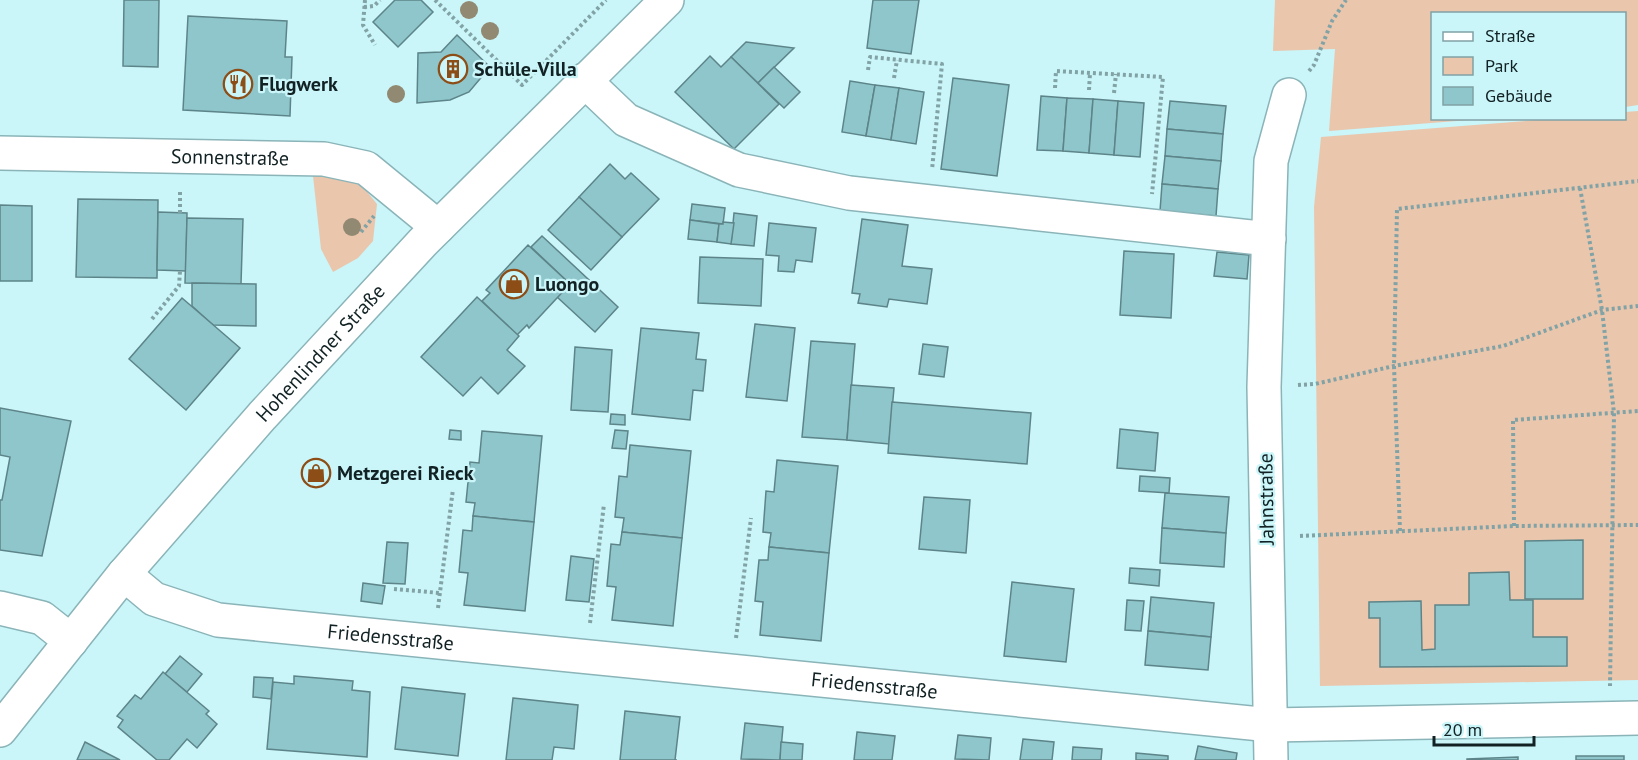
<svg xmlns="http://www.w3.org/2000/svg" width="1638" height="760" font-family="'PT Sans',sans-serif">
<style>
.green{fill:#eac6ad}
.building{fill:#8ec6cb;stroke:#5d8589;stroke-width:1.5}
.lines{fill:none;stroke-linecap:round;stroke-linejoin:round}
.minor-casing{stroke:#8ab4b8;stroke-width:36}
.path{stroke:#82a3a6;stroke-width:4;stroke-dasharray:3 3;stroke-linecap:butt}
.minor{stroke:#fff;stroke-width:33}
.tree{fill:#918971}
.labels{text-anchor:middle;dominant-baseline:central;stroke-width:4.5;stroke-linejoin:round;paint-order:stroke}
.poi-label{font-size:20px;font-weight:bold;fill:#122224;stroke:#caf5f9;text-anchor:start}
.street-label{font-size:20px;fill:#122224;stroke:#caf5f9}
</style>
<rect width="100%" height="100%" fill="#caf5f9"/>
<g class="green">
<polygon points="1275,0 1638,0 1638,105 1625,107 1624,14 1432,14 1432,118 1482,119 1329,131 1335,49 1273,51"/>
<polygon points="1638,111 1638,680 1320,686 1314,207 1321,137 1550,119 1624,118 1625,112"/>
<polygon points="351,172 377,204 373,241 358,258 333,272 321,249 313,176"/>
</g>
<g class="building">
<polygon points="124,0 159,0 158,67 123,66"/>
<polygon points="395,0 421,0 433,12 398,47 373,22"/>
<polygon points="873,0 919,0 911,54 867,48"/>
<polygon points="188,16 287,21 285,57 292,57 290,116 183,110"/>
<polygon points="457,35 490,67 469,92 450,100 417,103 418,53 441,52"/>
<polygon points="746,42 794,48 758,83 731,57"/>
<polygon points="710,56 721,67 731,57 779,104 734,149 675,92"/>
<polygon points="774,67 800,92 784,108 758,83"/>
<polygon points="953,78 1009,85 997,176 941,169"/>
<polygon points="850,81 875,85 866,136 842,132"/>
<polygon points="875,85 899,88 891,140 866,136"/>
<polygon points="899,88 924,92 916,144 891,140"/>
<polygon points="1041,96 1067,98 1063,151 1037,150"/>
<polygon points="1067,98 1093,99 1089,153 1063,151"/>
<polygon points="1093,99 1118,101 1114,155 1089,153"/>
<polygon points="1118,101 1144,103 1140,157 1114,155"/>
<polygon points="1170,101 1226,106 1223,134 1167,129"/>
<polygon points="1167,129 1223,134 1221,161 1165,156"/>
<polygon points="1165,156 1221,161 1218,189 1162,184"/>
<polygon points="610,164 625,179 631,173 659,199 622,237 579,197"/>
<polygon points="1162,184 1218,189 1216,216 1160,211"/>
<polygon points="579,197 622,237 591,270 548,230"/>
<polygon points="78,199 158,200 157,278 76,277"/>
<polygon points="692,204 725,208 723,224 690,220"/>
<polygon points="0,205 32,206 32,281 0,281"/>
<polygon points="158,212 187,213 186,271 157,270"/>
<polygon points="734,213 757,216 754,246 731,244"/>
<polygon points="187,218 243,219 241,284 185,283"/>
<polygon points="862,219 908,225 902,266 932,269 927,304 889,299 887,307 858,303 860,294 852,293"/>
<polygon points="690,220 719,224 717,242 688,239"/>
<polygon points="723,222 734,223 731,244 717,242 719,224 723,224"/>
<polygon points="769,223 816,228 812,262 796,260 794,272 778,271 779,256 766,255"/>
<polygon points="542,236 618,307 595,332 557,297 570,284 531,247"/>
<polygon points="528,245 570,284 529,328 527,325 517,335 482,301 490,293 486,290"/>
<polygon points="1124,251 1174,254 1171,318 1120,315"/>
<polygon points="1217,252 1249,255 1247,279 1214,276"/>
<polygon points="700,257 763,259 761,306 698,303"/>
<polygon points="192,283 256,284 256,326 213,325 192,306"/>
<polygon points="477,297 519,336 507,350 525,366 498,394 481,377 463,396 421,357"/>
<polygon points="182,298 240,348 186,410 129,359"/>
<polygon points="755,324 795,328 787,401 746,397"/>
<polygon points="641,328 699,333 696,359 706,360 703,391 693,390 690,420 632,414"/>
<polygon points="811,341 855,344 847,440 802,437"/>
<polygon points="923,344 948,347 944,377 919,374"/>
<polygon points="575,347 612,350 608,412 571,410"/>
<polygon points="851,385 894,388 889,444 847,440"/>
<polygon points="892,402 1031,413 1027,464 888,453"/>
<polygon points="0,408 71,421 42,556 0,550 0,500 2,500 10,457 0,455"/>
<polygon points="611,414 625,415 625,425 610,424"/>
<polygon points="1120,429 1158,433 1155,471 1117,468"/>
<polygon points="450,430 461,431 461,440 449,439"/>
<polygon points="615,430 628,431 626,449 612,448"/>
<polygon points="482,431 542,436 534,522 473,516 475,503 466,502 470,462 479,463"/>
<polygon points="630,445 691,451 682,538 622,532 624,518 615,517 619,476 627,477"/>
<polygon points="777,460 838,466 829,553 769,547 771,533 763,532 766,491 774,492"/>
<polygon points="1140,476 1170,478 1169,493 1139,491"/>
<polygon points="1165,493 1229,497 1226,533 1162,528"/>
<polygon points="924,497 970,500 966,553 919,549"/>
<polygon points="473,516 534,522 525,611 464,605 468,573 459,572 463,530 472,531"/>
<polygon points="1162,528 1226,533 1224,567 1160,563"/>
<polygon points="622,532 682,538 673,626 612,620 616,587 607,586 611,544 620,545"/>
<polygon points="1583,540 1583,599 1525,599 1525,541"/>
<polygon points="387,542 408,543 405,584 383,583"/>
<polygon points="769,547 829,553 821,641 760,635 763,602 755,601 759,560 768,560"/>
<polygon points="571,556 594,559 589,602 566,600"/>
<polygon points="1130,568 1160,570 1159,586 1129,583"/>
<polygon points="1509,572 1510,600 1533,600 1533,637 1567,637 1567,666 1380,667 1380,618 1369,618 1369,602 1421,601 1422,650 1435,649 1435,605 1469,605 1469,573"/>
<polygon points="1012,582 1074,589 1066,662 1004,656"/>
<polygon points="363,583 385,586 382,604 361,601"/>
<polygon points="1151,597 1214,603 1211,637 1148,631"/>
<polygon points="1127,600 1144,601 1141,631 1125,630"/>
<polygon points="1148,631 1211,637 1208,670 1145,665"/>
<polygon points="180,656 202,674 187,692 165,674"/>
<polygon points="163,672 209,711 206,714 217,724 197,748 187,739 169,760 157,760 118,727 123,720 117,716 135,695 141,699"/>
<polygon points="294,676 353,681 352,690 370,692 367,757 267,749 273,682 294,684"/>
<polygon points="254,677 273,678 271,699 253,697"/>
<polygon points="402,687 465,694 458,756 395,749"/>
<polygon points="513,698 578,705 574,749 554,747 552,760 506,760"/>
<polygon points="625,711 680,717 675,760 677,760 620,760"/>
<polygon points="745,723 783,727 780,760 741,759"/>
<polygon points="857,732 895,736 892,760 854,760"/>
<polygon points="958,735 991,738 989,760 955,759"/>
<polygon points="1023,739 1054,742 1052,760 1020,760"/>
<polygon points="85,742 120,760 77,760"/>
<polygon points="781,742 803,744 802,760 780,760"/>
<polygon points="1198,746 1237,753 1236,760 1195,760"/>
<polygon points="1073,747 1102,749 1101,760 1072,760"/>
<polygon points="1136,753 1168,756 1168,760 1136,760"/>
<rect x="1576" y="756" width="48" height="4"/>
<polygon points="1518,757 1518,760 1467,760 1467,759"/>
</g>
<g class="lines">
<g class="minor-casing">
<g id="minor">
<polyline points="584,80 626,120 739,170 849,193 1269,239"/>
<path id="s1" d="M0,153l324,6 42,9 72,59"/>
<path id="s2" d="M124,574l30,25 64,21 1053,105 367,-7"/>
<polyline points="0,608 42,618 71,641"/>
<path id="s3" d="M0,730l124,-156 138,-158 161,-174 244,-242"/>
<polyline points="1271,760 1264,387 1271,161 1289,95"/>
</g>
</g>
<g class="path">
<polyline points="365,0 363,25 375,45"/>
<polyline points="435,0 522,85 606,0"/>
<polyline points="364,7 374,6 380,0"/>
<polyline points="868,70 870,57 942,64 932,170"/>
<polyline points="1309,71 1314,65 1332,21 1346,0"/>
<polyline points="894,78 897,60"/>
<polyline points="1055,88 1056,71 1163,77 1152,194"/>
<polyline points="1089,90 1090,73"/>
<polyline points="1114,93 1116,74"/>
<polyline points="1580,188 1602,310 1614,413 1610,686"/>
<polyline points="180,213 180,190"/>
<polyline points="361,232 374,216"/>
<polyline points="152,319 179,286 180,271"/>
<polyline points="1298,385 1315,384 1394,366 1503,346 1602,310 1638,306"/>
<polyline points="1514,526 1513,420 1638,411"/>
<polyline points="1400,531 1394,366 1397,209 1638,181"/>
<polyline points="1300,536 1514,526 1638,525"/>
<polyline points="394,589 440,593"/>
<polyline points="438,608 453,489"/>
<polyline points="590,623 604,504"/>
<polyline points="736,638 751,518"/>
</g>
<use href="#minor" class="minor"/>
</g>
<g class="tree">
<circle cx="469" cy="10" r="9"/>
<circle cx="490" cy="31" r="9"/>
<circle cx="396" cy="94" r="9"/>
<circle cx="352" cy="227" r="9"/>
</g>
<defs>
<g id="building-ring" transform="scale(1.5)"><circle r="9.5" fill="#caf5f9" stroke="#8d4d16" stroke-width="1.5"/><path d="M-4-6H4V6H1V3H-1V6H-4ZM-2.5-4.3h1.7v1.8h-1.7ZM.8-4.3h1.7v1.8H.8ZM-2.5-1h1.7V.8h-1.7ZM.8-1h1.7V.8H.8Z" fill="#8d4d16"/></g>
<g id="restaurant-ring" transform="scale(1.5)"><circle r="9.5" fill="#caf5f9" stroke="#8d4d16" stroke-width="1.5"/><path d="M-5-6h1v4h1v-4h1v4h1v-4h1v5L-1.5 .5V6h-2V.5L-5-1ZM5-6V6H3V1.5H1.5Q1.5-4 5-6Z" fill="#8d4d16"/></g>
<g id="shop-ring" transform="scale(1.5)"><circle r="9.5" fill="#caf5f9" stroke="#8d4d16" stroke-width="1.5"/><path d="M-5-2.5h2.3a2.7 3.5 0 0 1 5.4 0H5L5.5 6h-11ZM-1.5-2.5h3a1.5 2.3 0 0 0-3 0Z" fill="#8d4d16"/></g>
</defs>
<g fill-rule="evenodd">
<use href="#building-ring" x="453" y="69"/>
<use href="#restaurant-ring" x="238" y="84"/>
<use href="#shop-ring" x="514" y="284"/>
<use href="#shop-ring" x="316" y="473"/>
</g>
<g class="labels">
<g class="poi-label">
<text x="474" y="69">Schüle-Villa</text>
<text x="259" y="84">Flugwerk</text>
<text x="535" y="284">Luongo</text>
<text x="337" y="473">Metzgerei Rieck</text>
</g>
<g class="street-label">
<text stroke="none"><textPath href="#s1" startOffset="230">Sonnenstraße</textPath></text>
<text stroke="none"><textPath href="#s3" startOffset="495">Hohenlindner Straße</textPath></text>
<text transform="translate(1266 499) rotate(-91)">Jahnstraße</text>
<text stroke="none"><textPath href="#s2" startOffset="280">Friedensstraße</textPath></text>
<text stroke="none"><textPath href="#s2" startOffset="766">Friedensstraße</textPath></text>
</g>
</g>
<rect x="1431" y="12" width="195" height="108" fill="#caf5f9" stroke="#80a1a4" stroke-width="1.5"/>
<rect x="1443" y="32" width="30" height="9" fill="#ffffff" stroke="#80a1a4" stroke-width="1.5"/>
<text x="1485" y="42" font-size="18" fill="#122224">Straße</text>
<rect x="1443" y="57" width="30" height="18" fill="#eac6ad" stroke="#80a1a4" stroke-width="1.5"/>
<text x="1485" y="72" font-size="18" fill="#122224">Park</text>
<rect x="1443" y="87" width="30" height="18" fill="#8ec6cb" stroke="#80a1a4" stroke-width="1.5"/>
<text x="1485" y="102" font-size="18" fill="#122224">Gebäude</text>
<path d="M1434 736v9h100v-9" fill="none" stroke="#122224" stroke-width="3"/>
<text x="1443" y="736" font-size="18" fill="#122224" stroke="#caf5f9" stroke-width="4.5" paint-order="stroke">20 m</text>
</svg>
